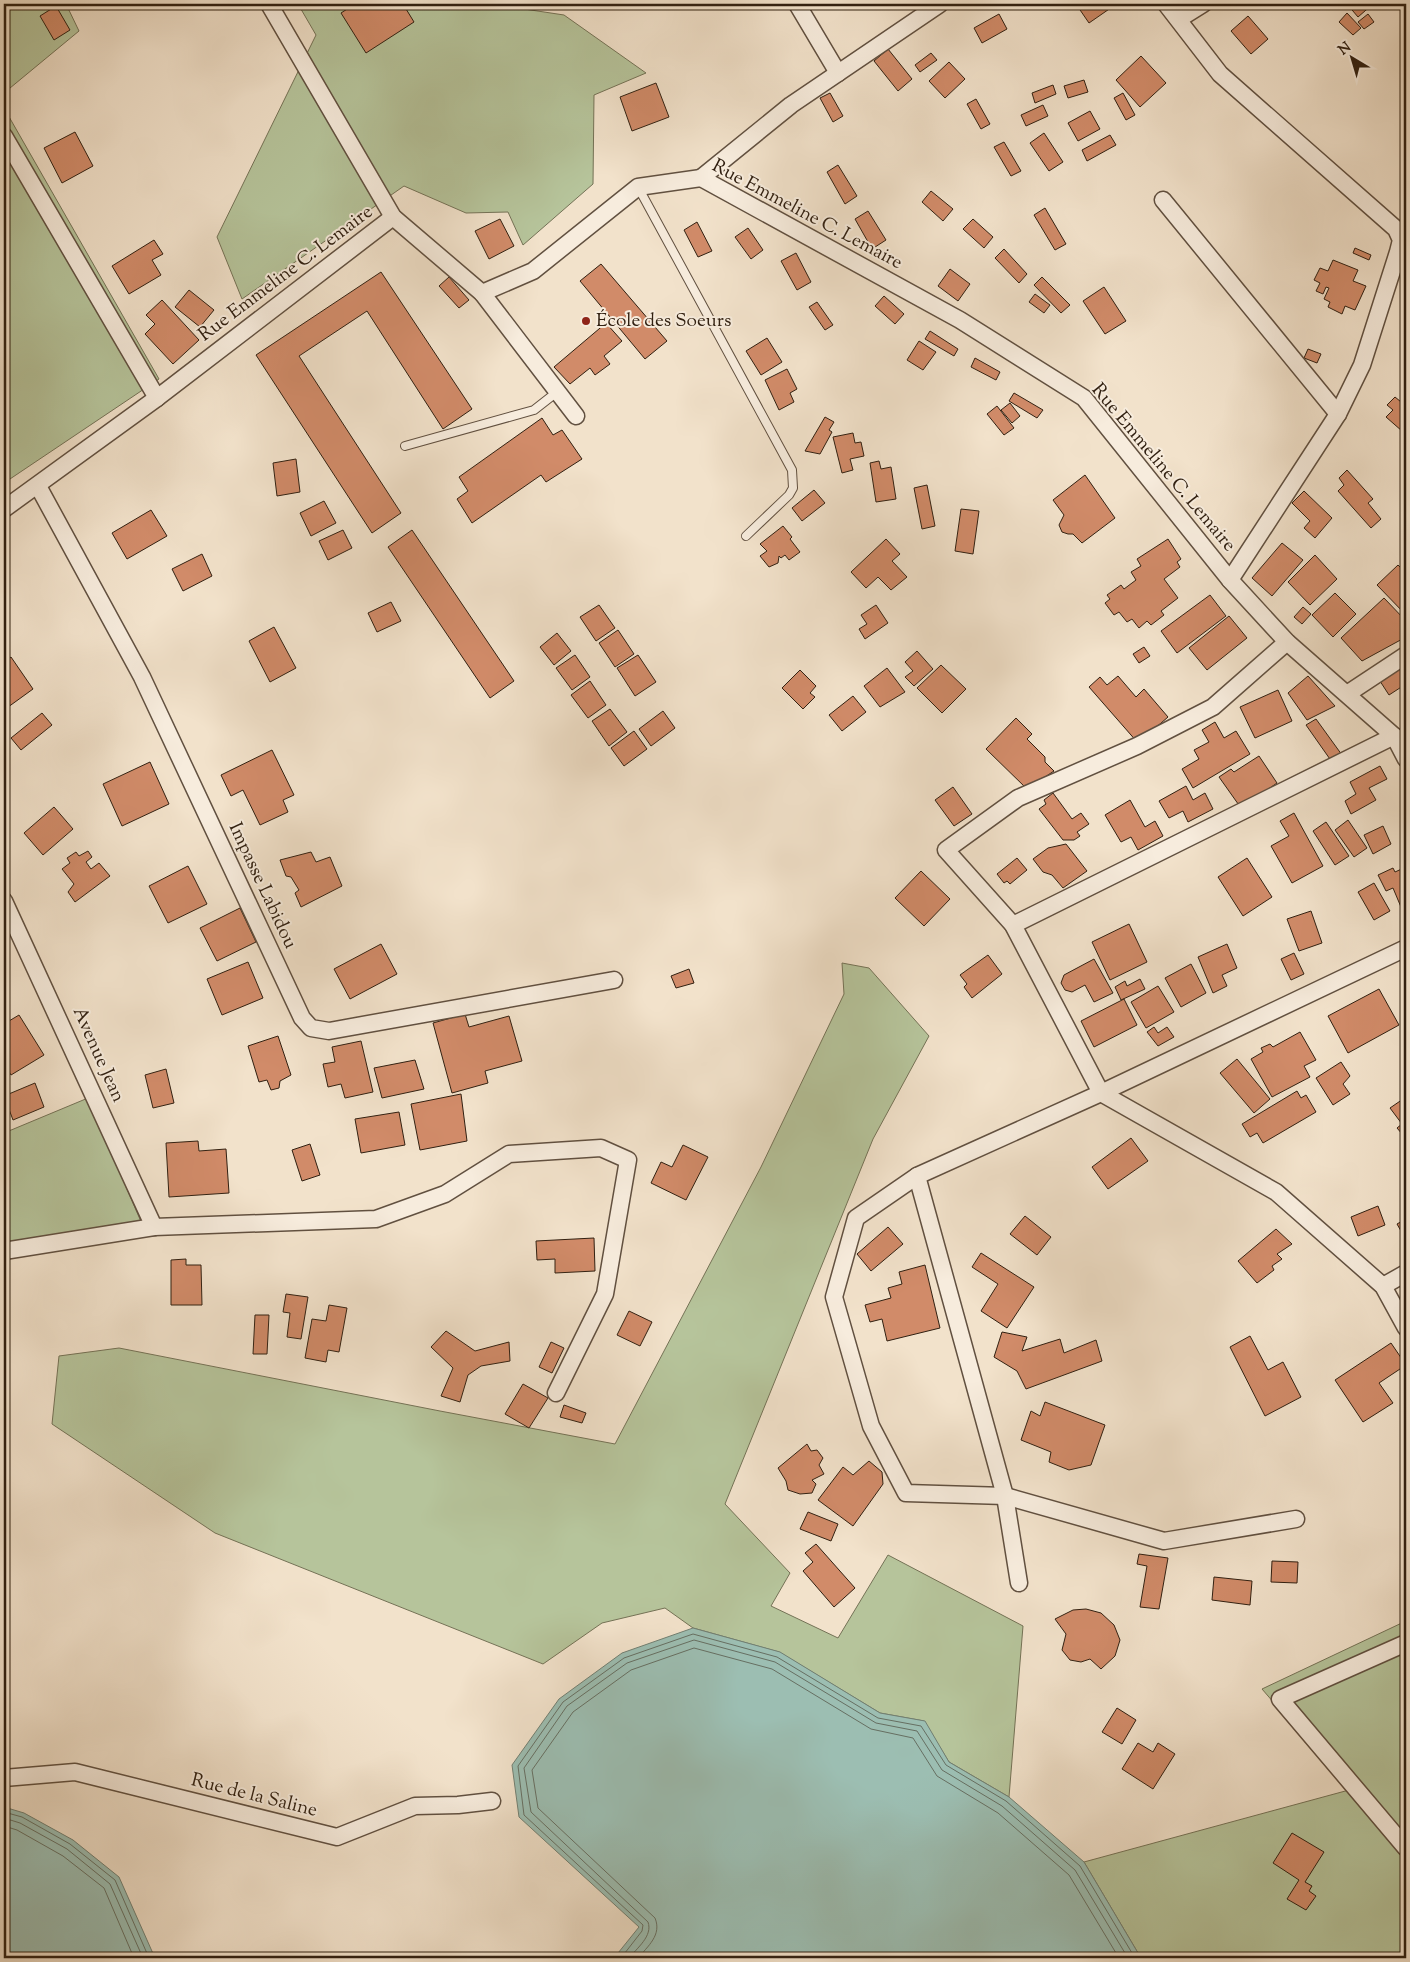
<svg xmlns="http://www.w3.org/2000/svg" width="1410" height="1962" font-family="'Sorts Mill Goudy',serif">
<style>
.green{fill:#b6c49b;stroke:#747256}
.water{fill:#9cbeb2;stroke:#717f72}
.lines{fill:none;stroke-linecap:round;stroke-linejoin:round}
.shore{stroke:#666f62;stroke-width:1}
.building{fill:#d18b69;stroke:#312011}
.lane-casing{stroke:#615040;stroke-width:10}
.street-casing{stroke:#615040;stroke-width:19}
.lane{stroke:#f7ecdd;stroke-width:8}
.street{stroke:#f7ecdd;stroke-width:16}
.poi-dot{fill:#8f2418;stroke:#f7ecdd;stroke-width:2}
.labels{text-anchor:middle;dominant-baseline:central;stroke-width:4;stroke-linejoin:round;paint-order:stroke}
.street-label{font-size:19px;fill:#312011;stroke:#f7ecdd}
.poi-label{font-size:19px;fill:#312011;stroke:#f7ecdd;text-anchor:start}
</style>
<rect width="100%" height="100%" fill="#f2e2cb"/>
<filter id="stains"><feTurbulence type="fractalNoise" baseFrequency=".004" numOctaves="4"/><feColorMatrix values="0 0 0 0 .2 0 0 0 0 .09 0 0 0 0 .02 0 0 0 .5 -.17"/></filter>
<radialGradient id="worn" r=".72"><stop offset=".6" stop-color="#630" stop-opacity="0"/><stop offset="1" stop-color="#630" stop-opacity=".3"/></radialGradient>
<g class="green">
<polygon points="4,4 66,4 79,31 4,93"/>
<polygon points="298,4 491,4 564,15 646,73 594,95 593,184 523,245 508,212 466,213 404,186 242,299 217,237 316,35"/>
<polygon points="4,108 159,379 4,483"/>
<polygon points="842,963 869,968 929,1036 873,1139 725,1504 790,1573 771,1606 838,1638 888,1555 1023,1626 1009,1797 949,1762 924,1721 880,1713 779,1652 693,1628 665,1608 602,1623 543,1664 215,1533 52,1424 59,1356 119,1348 440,1411 615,1444 761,1167 844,994"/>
<polygon points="88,1098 142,1224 4,1243 4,1133"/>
<polygon points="1406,1621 1406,1958 1141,1958 1084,1862 1349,1790 1262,1689"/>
</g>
<g class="water">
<polygon points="693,1628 780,1652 880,1713 925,1721 949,1762 1009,1797 1084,1862 1141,1958 614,1958 639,1927 519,1817 512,1765 559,1699 622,1653"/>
<polygon points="4,1807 24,1813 73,1840 119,1877 155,1958 4,1958"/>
</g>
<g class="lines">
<g class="shore">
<polyline points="4,1812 22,1817 70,1844 115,1880 149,1958"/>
<polyline points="4,1818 20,1823 67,1849 110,1884 143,1958"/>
<polyline points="4,1826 17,1830 63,1856 104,1888 134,1958"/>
<polyline points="621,1958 642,1931 643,1925 524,1815 518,1766 563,1702 624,1658 693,1634 777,1657 878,1718 921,1726 946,1765 1006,1801 1080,1866 1135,1958"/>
<path d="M629,1958c8,-10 24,-22 19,-36l-117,-110 -7,-44 43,-62 60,-43 67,-23 81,22 101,61 41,8 25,39 60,36 73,64 53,88"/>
<path d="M638,1958c10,-12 24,-23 17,-40l-117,-110 -6,-38 41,-58 58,-42 63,-22 78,21 99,60 42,9 24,38 61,37 71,62 50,83"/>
</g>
</g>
<g class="building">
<polygon points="355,4 403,4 414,22 366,53 341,13"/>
<polygon points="1082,4 1114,4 1115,5 1089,23 1078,7"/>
<polygon points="1347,4 1373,4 1358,17"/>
<polygon points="56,6 70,30 54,40 40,16"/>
<polygon points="1347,13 1361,28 1353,35 1339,22"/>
<polygon points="999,14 1007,29 982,43 974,28"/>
<polygon points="1368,14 1374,22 1364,29 1358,22"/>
<polygon points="1248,16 1268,39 1251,54 1231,31"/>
<polygon points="888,49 912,79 898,91 874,61"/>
<polygon points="931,53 937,60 920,72 915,65"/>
<polygon points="1141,56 1166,83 1140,107 1116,80"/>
<polygon points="949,62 965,79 945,98 929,81"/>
<polygon points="1084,80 1088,92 1068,98 1064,86"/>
<polygon points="656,83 669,117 632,131 620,97"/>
<polygon points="1053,85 1056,94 1035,103 1032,93"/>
<polygon points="830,93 843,116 833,122 820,98"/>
<polygon points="1123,93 1135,115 1126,120 1114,98"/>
<polygon points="976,99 990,124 981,129 967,104"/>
<polygon points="1043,105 1048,116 1026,126 1021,115"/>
<polygon points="1090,111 1100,129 1078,141 1068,123"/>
<polygon points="75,132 93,166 62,183 44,148"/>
<polygon points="1044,133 1063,162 1049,171 1030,143"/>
<polygon points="1110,135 1116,145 1087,161 1082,150"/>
<polygon points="1004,142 1021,171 1011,176 994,147"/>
<polygon points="838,165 857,196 845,204 827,172"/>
<polygon points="931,191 953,209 943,221 922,202"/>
<polygon points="1045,208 1066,244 1055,250 1034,215"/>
<polygon points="868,211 886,240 872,249 855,219"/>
<polygon points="500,219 514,246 489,259 475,231"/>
<polygon points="973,219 993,237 984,248 963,229"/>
<polygon points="697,222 712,251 698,257 684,230"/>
<polygon points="748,228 763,250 751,259 735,237"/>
<polygon points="154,240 163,254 152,260 161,275 129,294 112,266"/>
<polygon points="1355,248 1371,255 1369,260 1353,253"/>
<polygon points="1004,249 1027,274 1019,283 995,258"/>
<polygon points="796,253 811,282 797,290 781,261"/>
<polygon points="1333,260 1358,270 1353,281 1366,286 1355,310 1345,306 1342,314 1328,307 1330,302 1324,299 1329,288 1326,287 1323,294 1316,291 1320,283 1314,280 1320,268 1328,271"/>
<polygon points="601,264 667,341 645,359 580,281"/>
<polygon points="950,269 970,284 958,301 938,286"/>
<polygon points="381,272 472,409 443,429 367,311 299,356 401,513 372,533 256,355"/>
<polygon points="449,277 469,300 459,308 439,286"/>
<polygon points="1042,277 1070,305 1061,313 1034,285"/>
<polygon points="1104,287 1126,321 1105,334 1083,301"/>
<polygon points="189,290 214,310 200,327 175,307"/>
<polygon points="1035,294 1050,305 1044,313 1029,302"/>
<polygon points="884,296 904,314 895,324 875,306"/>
<polygon points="162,300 199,340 173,364 145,334 155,324 146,315"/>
<polygon points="817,302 833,325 825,330 809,307"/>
<polygon points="606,323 622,341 604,356 610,364 595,375 590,368 570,384 554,367"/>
<polygon points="930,331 958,349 954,356 925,339"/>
<polygon points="767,338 782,362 761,375 746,351"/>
<polygon points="919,341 936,352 923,370 907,360"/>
<polygon points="1308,349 1321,354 1317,363 1304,358"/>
<polygon points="975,358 1000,372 996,380 971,367"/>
<polygon points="787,369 797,389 790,393 794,402 779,410 765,380"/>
<polygon points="1014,393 1043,410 1037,418 1009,401"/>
<polygon points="1395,397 1406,406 1406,427 1402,431 1386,417 1393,410 1387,405"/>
<polygon points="1010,403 1020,416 1012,423 1001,410"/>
<polygon points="997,406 1014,428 1004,435 987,414"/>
<polygon points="825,417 834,422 829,430 832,432 820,454 805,451"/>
<polygon points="542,418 553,435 562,430 582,459 546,482 541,475 472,523 457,499 468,491 459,477"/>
<polygon points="853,433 855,443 861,442 864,456 850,459 853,470 842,473 833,437"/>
<polygon points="296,459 300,492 277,496 273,463"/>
<polygon points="879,461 881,469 891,467 896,499 876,502 870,463"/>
<polygon points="1347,470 1373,499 1368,503 1381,519 1371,528 1338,491 1344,485 1339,478"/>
<polygon points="1085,475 1115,518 1082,543 1073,534 1068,534 1062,532 1059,525 1064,515 1053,500"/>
<polygon points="927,485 935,526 922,529 914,488"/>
<polygon points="814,490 825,503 802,521 792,508"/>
<polygon points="1304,491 1332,518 1315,538 1304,528 1310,521 1292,503"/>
<polygon points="324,501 336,523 311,536 300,513"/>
<polygon points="961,509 979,511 973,554 955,551"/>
<polygon points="151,510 167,536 127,559 112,533"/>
<polygon points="783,526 792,537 790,539 800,552 789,560 785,555 781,558 779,556 778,563 769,567 760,556 767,551 760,544"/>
<polygon points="343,530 352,548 328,560 319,541"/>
<polygon points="412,530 514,681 490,698 388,547"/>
<polygon points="886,539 900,554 892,561 907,577 891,590 878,577 866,588 851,572"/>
<polygon points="1168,539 1181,559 1177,562 1180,567 1164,579 1178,598 1161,611 1164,615 1151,625 1147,621 1139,628 1132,619 1127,622 1119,612 1114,615 1105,603 1110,599 1107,595 1121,585 1124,589 1136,580 1131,572 1141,566 1137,559"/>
<polygon points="1282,543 1303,560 1272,596 1252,578"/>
<polygon points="202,554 212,576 183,591 172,569"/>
<polygon points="1315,555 1337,579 1310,605 1288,582"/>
<polygon points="1398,565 1406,573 1406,615 1377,585"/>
<polygon points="1335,593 1356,614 1333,637 1312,615"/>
<polygon points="1210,595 1226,616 1177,653 1161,631"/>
<polygon points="1384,598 1406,621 1406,637 1362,661 1341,638"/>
<polygon points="391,602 401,621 377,632 368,613"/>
<polygon points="599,605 615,628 596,641 580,617"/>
<polygon points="876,605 888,623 865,639 859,629 867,624 861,615"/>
<polygon points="1303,607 1311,614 1302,624 1294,617"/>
<polygon points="1229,616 1247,638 1207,670 1189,648"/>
<polygon points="274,627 296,668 270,682 249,641"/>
<polygon points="618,630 634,654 615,667 599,643"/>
<polygon points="557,633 571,651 554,665 540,647"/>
<polygon points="1144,647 1150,656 1139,663 1133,654"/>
<polygon points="917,651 933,669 914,686 905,677 913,671 905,662"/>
<polygon points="575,655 590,677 572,690 556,668"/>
<polygon points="638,655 656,682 635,696 617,668"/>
<polygon points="11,657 33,689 4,710 4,662"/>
<polygon points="1406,659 1406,684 1389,695 1378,678"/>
<polygon points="941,665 966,689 942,713 917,688"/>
<polygon points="887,668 905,692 880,707 864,686"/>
<polygon points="800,670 816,686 810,693 815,697 803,709 782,688"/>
<polygon points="1118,676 1136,697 1144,689 1168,717 1138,743 1089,687 1100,677 1107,685"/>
<polygon points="1308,676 1335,706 1307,720 1288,693"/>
<polygon points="590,681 606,705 588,718 571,695"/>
<polygon points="1278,690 1292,721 1255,738 1240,707"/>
<polygon points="853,696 866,712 842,731 829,715"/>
<polygon points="610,709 627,732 609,746 592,721"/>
<polygon points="663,711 675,728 651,746 639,729"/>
<polygon points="42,713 52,725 21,750 11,738"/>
<polygon points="1016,718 1032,734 1027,739 1045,757 1045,762 1054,771 1027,789 986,749"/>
<polygon points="1316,719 1342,755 1332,762 1306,725"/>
<polygon points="1215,722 1224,738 1236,731 1250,754 1193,788 1182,769 1199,759 1194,750 1209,742 1202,730"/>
<polygon points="634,731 647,749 624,766 611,748"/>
<polygon points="272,750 294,795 283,800 288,812 260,825 243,790 231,796 221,775"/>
<polygon points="1259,756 1277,783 1241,808 1219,777 1231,769 1234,772"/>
<polygon points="150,762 169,804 122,826 103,784"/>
<polygon points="1380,766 1387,779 1369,788 1376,800 1351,814 1345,801 1356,794 1350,782"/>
<polygon points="1186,786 1193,800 1205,793 1213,809 1188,822 1183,811 1169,818 1159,801"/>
<polygon points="953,787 972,814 954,826 935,800"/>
<polygon points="1053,793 1072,819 1081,813 1089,824 1077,832 1080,836 1074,840 1063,840 1039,809 1046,804 1044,800"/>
<polygon points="1130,800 1145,827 1155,821 1163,836 1138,850 1131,837 1121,842 1105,815"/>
<polygon points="54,807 73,829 43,855 24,833"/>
<polygon points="1294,813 1323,866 1292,883 1271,846 1289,836 1280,821"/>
<polygon points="1348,820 1367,848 1354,857 1335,830"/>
<polygon points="1326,822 1349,856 1335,865 1313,831"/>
<polygon points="1383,826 1391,844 1373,854 1364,835"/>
<polygon points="1066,844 1087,871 1063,888 1052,875 1043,872 1033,859 1048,848"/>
<polygon points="88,851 92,857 86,862 91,869 99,863 110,876 75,902 68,892 74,884 62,869 70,863 67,858 76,852 79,856"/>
<polygon points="311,852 316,862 330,857 342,886 301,907 295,893 299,890 291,877 286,876 280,860"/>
<polygon points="1017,858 1027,870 1010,884 1007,881 1004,883 997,874"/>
<polygon points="1247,858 1272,897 1243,916 1218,877"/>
<polygon points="188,866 207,904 168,923 149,886"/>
<polygon points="1406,867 1406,919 1393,888 1386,891 1378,875 1393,868 1395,872"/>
<polygon points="921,871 950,899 924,926 895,898"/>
<polygon points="1374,883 1390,911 1374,920 1358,892"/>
<polygon points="240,908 256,942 217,961 200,928"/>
<polygon points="1311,911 1322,943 1299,951 1287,919"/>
<polygon points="1129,924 1147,962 1110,980 1092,942"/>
<polygon points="381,944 397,974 350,999 334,969"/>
<polygon points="1227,944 1237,968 1222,975 1227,986 1213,993 1198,957"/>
<polygon points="1294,953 1304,974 1291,980 1281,959"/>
<polygon points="988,955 1002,974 972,998 964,987 967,984 960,975"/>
<polygon points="1094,959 1113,993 1094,1002 1085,985 1072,992 1065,990 1061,983 1064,975"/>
<polygon points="248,962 263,998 222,1015 207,979"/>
<polygon points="1191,964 1206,993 1181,1007 1165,978"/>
<polygon points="689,969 694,983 676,988 671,976"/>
<polygon points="1140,979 1145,989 1121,1000 1115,987 1125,981 1127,986"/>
<polygon points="1158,986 1174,1012 1146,1028 1131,1002"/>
<polygon points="1379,989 1399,1025 1348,1053 1328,1016"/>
<polygon points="1124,999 1137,1025 1094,1047 1081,1021"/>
<polygon points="465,1014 469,1027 509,1016 522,1061 485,1071 488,1083 452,1093 433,1023"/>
<polygon points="19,1015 44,1055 11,1075 4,1063 4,1024"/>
<polygon points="1154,1027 1158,1033 1167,1027 1174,1037 1158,1046 1147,1032"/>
<polygon points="1300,1032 1316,1060 1304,1066 1310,1077 1272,1097 1251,1059 1263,1052 1261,1048 1270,1044 1273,1047"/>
<polygon points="278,1036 291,1075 280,1081 279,1088 271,1090 267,1080 259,1082 248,1046"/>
<polygon points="361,1041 373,1092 345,1098 341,1084 328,1087 323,1064 335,1062 332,1047"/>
<polygon points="1237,1059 1270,1099 1254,1113 1220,1073"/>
<polygon points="415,1060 424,1089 382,1098 374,1068"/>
<polygon points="1341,1062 1350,1076 1343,1084 1350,1094 1333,1105 1316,1078"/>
<polygon points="166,1069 174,1103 153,1108 145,1075"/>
<polygon points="35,1083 44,1107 13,1120 4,1096"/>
<polygon points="1297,1091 1301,1098 1306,1095 1316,1112 1263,1143 1257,1133 1250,1137 1242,1124"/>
<polygon points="461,1094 467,1141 420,1150 411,1104"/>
<polygon points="1406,1097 1406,1132 1403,1135 1397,1128 1402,1124 1390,1108"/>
<polygon points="399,1112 405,1145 361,1153 355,1119"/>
<polygon points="1131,1138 1148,1161 1108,1189 1092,1167"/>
<polygon points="198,1141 199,1151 226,1149 229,1193 169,1197 166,1143"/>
<polygon points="310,1144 320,1175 302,1181 292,1150"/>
<polygon points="683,1145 708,1157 686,1200 651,1183 661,1162 672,1167"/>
<polygon points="1378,1206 1385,1225 1358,1236 1351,1217"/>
<polygon points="1025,1216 1051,1237 1037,1255 1010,1234"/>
<polygon points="1406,1219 1406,1237 1405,1238 1397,1224"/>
<polygon points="888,1227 903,1244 871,1271 857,1254"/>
<polygon points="1276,1229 1292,1244 1277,1254 1282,1259 1272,1266 1274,1270 1257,1283 1238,1261"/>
<polygon points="594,1238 595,1271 555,1273 555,1259 537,1260 536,1241"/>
<polygon points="981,1253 1034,1287 1007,1328 981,1311 998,1284 972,1267"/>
<polygon points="186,1259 186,1265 201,1265 202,1305 171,1305 171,1260"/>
<polygon points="925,1265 940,1328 887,1341 882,1319 870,1322 865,1305 891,1298 888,1288 902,1284 899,1272"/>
<polygon points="286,1294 308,1297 301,1339 287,1337 290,1313 283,1312"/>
<polygon points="329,1305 347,1308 339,1352 328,1350 326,1362 305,1358 312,1319 326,1321"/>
<polygon points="629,1311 652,1322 640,1346 617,1335"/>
<polygon points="255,1315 269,1315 267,1354 253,1354"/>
<polygon points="446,1331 475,1351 509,1342 510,1361 481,1366 468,1375 460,1402 441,1396 453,1368 431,1347"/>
<polygon points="1002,1332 1027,1337 1022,1351 1060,1339 1064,1353 1096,1340 1102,1361 1026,1389 1017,1371 994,1357"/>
<polygon points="1250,1336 1268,1370 1283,1362 1301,1397 1265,1416 1230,1347"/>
<polygon points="551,1342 564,1348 552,1373 539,1367"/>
<polygon points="1391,1343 1406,1365 1379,1383 1393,1403 1363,1422 1335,1380"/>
<polygon points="523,1384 548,1398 529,1428 505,1414"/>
<polygon points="1045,1402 1105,1425 1091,1465 1069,1470 1049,1462 1051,1452 1021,1440 1031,1411 1040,1416"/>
<polygon points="564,1405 586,1413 582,1423 560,1417"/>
<polygon points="807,1444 811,1451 817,1450 823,1458 819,1465 824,1474 812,1480 816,1484 812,1493 800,1494 788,1490 786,1481 778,1468"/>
<polygon points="869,1461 882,1472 883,1484 853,1526 818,1500 843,1467 853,1475"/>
<polygon points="808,1512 838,1524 831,1541 800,1529"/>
<polygon points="816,1544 855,1588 834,1607 803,1571 813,1562 805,1553"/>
<polygon points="1139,1554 1168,1558 1159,1609 1140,1607 1147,1566 1137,1564"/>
<polygon points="1272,1561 1298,1562 1297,1583 1271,1582"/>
<polygon points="1214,1577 1252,1581 1250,1605 1212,1600"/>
<polygon points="1086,1609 1101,1613 1114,1625 1120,1640 1115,1656 1101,1669 1090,1659 1081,1662 1070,1660 1062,1650 1066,1634 1055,1619 1073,1610"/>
<polygon points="1117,1708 1136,1720 1122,1744 1102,1732"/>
<polygon points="1138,1743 1153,1752 1158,1743 1175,1754 1153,1789 1122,1769"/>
<polygon points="1292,1833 1324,1852 1305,1882 1312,1886 1309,1891 1316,1896 1306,1910 1287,1899 1299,1880 1273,1863"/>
</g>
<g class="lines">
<g class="lane-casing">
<g id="lane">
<polyline points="638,187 792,470 793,488 789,495 746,536"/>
<polyline points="405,446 534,410 557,392"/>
</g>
</g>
<g class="street-casing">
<g id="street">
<polyline points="269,4 393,217 482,293 576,416"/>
<polyline points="797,4 838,73"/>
<polyline points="1166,4 1220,74 1396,229 1401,240 1398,252 1362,365 1338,414 1230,580"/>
<polyline points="1179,19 1203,4"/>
<polyline points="4,136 157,398"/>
<polyline points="701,178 791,105 940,4"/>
<polyline points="1163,200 1338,414"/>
<polyline points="482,293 533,271 638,187 701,178 960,320 1084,398 1230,580 1287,642 1394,736 1406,759"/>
<polyline points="38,486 142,677 302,1018 311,1028 329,1031 614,980"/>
<polyline points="4,509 157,398 393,217"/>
<polyline points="1287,642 1213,707 1137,746 1018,798 946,850 1013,925 1101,1093 1276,1192 1383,1286 1406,1328"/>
<polyline points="1347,694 1406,655"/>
<polyline points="4,901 154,1227"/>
<polyline points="1013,925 1394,736"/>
<polyline points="917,1176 856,1218 834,1297 871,1426 906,1493 1005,1496 1164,1541 1296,1519"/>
<polyline points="4,1251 154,1227 376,1219 445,1194 509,1154 601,1148 628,1160 605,1294 556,1393"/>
<polyline points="1383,1286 1406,1273"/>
<polyline points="1019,1583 1005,1496 917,1176 1101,1093 1406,948"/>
<polyline points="1406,1643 1280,1699 1406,1848"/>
<polyline points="4,1778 75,1772 337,1837 415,1806 458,1805 492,1801"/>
</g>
</g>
<use href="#lane" class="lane"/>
<use href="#street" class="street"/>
</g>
<circle class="poi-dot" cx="586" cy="321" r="5"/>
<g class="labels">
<g class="street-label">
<text transform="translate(807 215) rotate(28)">Rue Emmeline C. Lemaire</text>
<text transform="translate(286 274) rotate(-37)">Rue Emmeline C. Lemaire</text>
<text transform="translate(1163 468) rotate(50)">Rue Emmeline C. Lemaire</text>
<text transform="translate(262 886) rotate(65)">Impasse Labidou</text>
<text transform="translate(98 1055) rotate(66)">Avenue Jean</text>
<text transform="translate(254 1796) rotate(14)">Rue de la Saline</text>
</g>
<g class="poi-label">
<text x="596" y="321">École des Soeurs</text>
</g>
</g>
<rect width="1410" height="1962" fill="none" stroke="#f2e2cb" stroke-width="20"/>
<rect x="5" y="5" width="1400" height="1952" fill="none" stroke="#312011" stroke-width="2.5"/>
<rect x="10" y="10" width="1390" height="1942" fill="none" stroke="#312011"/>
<g transform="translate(1352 58) rotate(322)" stroke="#f7ecdd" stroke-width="4" paint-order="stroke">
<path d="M0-4L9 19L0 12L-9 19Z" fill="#312011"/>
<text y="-8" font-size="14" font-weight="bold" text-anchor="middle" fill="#312011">N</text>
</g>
<rect width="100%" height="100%" filter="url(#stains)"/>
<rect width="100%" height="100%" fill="url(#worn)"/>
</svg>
